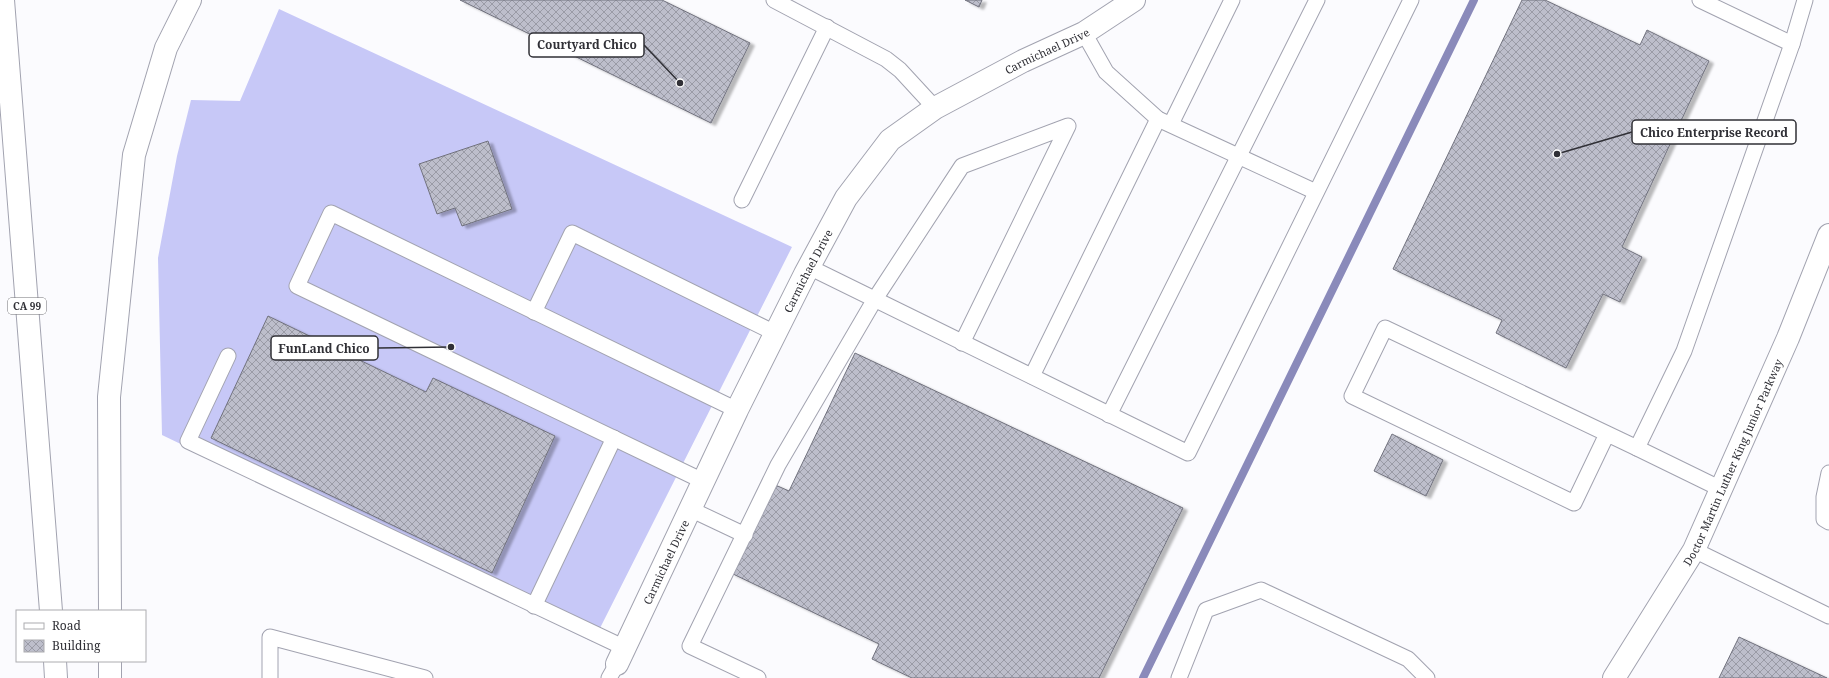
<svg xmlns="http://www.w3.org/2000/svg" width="1829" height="678" font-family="'Noto Serif',serif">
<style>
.garden{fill:#c7c8f7}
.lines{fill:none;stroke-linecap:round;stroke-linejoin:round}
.stream{stroke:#8a8aba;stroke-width:8}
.building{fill:url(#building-cross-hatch);stroke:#71727e;filter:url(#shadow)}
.lane-casing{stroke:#a2a3b0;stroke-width:17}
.street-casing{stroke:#a2a3b0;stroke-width:24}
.highway-casing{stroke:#a2a3b0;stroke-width:24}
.lane{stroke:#fff;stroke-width:15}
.street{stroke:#fff;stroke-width:22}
.highway{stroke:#fff;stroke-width:22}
.labels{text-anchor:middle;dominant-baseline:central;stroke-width:3.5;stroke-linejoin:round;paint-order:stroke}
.shield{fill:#fff;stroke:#6e6e72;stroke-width:1}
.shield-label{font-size:10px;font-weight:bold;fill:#303036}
.street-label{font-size:11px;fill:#303036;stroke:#fff}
.leader{fill:none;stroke:#303036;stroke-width:1.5}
.callout-dot{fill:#303036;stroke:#fff;stroke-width:1.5}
.callout{fill:#fff;stroke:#303036;stroke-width:1.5}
.callout-label{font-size:12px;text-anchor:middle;font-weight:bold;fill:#303036}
</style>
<defs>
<pattern id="building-cross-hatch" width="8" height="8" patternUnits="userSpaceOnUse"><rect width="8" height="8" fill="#bdbecb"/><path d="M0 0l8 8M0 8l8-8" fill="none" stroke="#9a9ba6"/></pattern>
<filter id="shadow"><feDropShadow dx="4.5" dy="2.5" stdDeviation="1" flood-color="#0004"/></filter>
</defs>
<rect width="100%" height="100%" fill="#fbfbfe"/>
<polygon class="garden" points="279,9 792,247 593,642 162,435 158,258 177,156 191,100 240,101"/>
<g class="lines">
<polyline class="stream" points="1143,678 1474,0"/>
</g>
<g class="building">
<polygon points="460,0 662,0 750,43 711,123"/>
<polygon points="965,0 982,0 979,7"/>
<polygon points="1522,0 1545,0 1640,45 1647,30 1709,61 1622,247 1642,257 1620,302 1603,294 1566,368 1496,333 1502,320 1393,269"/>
<polygon points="488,141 512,209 462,226 455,208 437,214 419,164"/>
<polygon points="268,316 426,392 433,378 555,436 492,573 211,438"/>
<polygon points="855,353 1183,508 1099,678 912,678 872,659 879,644 731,573 773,484 789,491"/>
<polygon points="1392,434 1443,460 1426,496 1374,471"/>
<polygon points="1739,637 1827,678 1719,678"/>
</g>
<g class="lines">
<g class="lane-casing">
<g id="lane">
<polyline points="774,0 886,59 900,70 935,108"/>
<polyline points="1700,0 1792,44"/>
<polyline points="1084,33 1106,72 1158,119 1316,192"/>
<polyline points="1171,124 1232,0"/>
<polyline points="742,200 827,27"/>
<polyline points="809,267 1188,453 1411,0"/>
<polyline points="534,312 572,233 775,333"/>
<polyline points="228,356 188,441 625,648"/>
<polyline points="1032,376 1158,119"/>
<polyline points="1109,415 1317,0"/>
<polyline points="1607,434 1574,503 1352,396 1385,328 1637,448 1684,351 1792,44 1805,0"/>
<polyline points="1637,448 1721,489"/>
<polyline points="1829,473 1824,497 1824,519 1829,522"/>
<polyline points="703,481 297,286 331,213 737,410"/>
<polyline points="690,509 745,535"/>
<polyline points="1694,550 1829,616"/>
<polyline points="534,606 614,438"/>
<polyline points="270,678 270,637 425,678"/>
<polyline points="609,678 617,664"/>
<polyline points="758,678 690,646 778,465 875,299 962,166 1068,126 962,343"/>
<polyline points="1179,678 1206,610 1261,590 1408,659 1427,678"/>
</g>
</g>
<g class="street-casing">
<g id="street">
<path id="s1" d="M617,664l120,-254 68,-136 41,-76 44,-58 45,-32 88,-47 61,-28 50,-33"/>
<path id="s2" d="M1614,678l80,-128 94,-212 41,-103"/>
</g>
</g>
<g class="highway-casing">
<g id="highway">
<polyline points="3,0 51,611"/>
<polyline points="110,611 109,397 134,155 166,48 190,0"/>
<polyline points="55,661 56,678"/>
<polyline points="110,661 110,678"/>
</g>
</g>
<use href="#lane" class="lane"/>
<use href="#street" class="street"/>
<use href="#highway" class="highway"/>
</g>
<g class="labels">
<rect class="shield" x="8" y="298" width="38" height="16" rx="3"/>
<g class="shield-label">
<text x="27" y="306">CA 99</text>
</g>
<g class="street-label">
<text stroke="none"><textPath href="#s1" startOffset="773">Carmichael Drive</textPath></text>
<text stroke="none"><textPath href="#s1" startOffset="437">Carmichael Drive</textPath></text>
<text stroke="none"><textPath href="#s2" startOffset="247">Doctor Martin Luther King Junior Parkway</textPath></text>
<text stroke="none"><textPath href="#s1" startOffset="113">Carmichael Drive</textPath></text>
</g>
</g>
<path class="leader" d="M680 83L644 45M1557 154L1632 132M451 347L378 348"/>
<g class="callout-dot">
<circle cx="680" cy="83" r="4"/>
<circle cx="1557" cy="154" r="4"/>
<circle cx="451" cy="347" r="4"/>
</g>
<g class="callout">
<rect x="529" y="33" width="115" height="24" rx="4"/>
<rect x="1632" y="120" width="164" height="24" rx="4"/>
<rect x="271" y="336" width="107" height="24" rx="4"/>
</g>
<g class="callout-label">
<text x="587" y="49">Courtyard Chico</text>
<text x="1714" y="137">Chico Enterprise Record</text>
<text x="324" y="353">FunLand Chico</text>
</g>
<rect x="16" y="610" width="130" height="52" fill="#ffffff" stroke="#acacaf"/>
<rect x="24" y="623" width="20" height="6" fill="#ffffff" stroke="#acacaf"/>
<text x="52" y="630" font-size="12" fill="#303036">Road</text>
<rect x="24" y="640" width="20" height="12" fill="url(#building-cross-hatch)" stroke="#acacaf"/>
<text x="52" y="650" font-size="12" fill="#303036">Building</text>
</svg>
